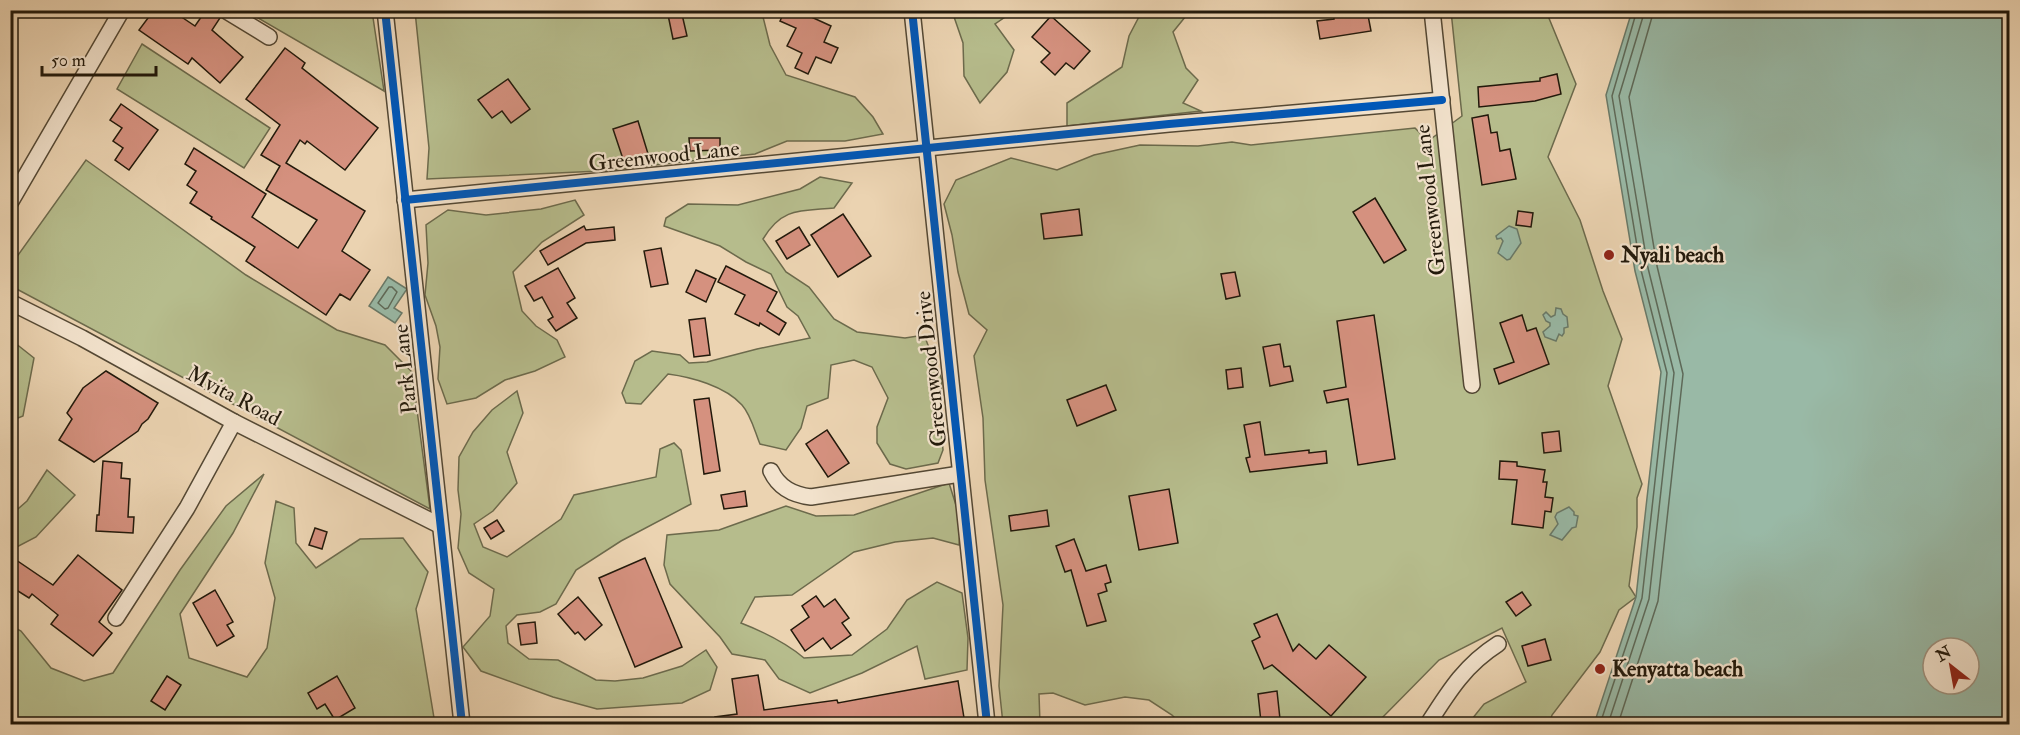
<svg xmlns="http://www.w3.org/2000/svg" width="2020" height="735" font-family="'IM FELL Double Pica',serif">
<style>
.green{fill:#b6bc8c;stroke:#6c6a4c;stroke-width:1.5}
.water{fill:#99b9a6;stroke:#697968;stroke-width:1.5;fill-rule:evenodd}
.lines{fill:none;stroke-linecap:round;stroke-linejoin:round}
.shore{stroke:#5e6958;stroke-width:1.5}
.building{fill:#d5917f;stroke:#22190b;stroke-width:1.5}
.street-casing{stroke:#544834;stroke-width:18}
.street{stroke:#f2e2cc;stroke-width:15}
.cycleway-casing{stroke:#f2e2cc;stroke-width:11}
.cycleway{stroke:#0057b8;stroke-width:8}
.poi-dot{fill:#8f2418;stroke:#f2e2cc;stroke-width:2}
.labels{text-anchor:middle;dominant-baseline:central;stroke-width:4.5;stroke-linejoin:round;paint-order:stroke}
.street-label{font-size:22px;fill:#22190b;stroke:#f2e2cc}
.poi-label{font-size:22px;font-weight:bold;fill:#22190b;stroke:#f2e2cc;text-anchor:start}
</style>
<rect width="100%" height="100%" fill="#ebd3b1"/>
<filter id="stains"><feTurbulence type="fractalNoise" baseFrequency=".00333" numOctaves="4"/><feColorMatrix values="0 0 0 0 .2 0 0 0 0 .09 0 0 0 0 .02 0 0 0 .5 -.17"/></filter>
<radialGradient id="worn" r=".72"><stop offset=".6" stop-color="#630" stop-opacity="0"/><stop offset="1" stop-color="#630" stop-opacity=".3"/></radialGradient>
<g class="green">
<polygon points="246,11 372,11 384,91"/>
<polygon points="415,11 764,11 762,13 770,45 786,75 855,97 873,117 883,134 845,141 787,141 755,154 600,171 427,179 429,148"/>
<polygon points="952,11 1014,11 995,24 1014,50 1007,72 980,103 964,76 963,43"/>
<polygon points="1142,11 1190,11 1173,32 1186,68 1198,80 1183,103 1201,111 1067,126 1067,103 1122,67 1129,36"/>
<polygon points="1451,11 1546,11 1576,84 1548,157 1580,220 1603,291 1622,339 1608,386 1642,484 1637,498 1637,527 1629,586 1636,597 1619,610 1600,652 1552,715 1549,724 1468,724 1484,704 1526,682 1502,628 1439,660 1376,724 1181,724 1172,715 1149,700 1125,697 1085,705 1053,693 1039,694 1040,724 1003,724 999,686 1003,605 985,480 983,418 974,356 987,330 969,314 958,272 952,235 944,204 956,180 1011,158 1057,170 1094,155 1140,145 1198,146 1232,142 1251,145 1415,128 1428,141 1462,116"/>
<polygon points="142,44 270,128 244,168 117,89"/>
<polygon points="86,160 246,275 337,330 385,345 412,372 430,509 11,286 11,265"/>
<path d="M820,177l32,6 -18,25c-33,3 -52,-1 -71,31l23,33 23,15 25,32 23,13 48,6 19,-3 18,45 -2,33 3,37 -5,13 -32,6 -16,-5 -13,-21v-16l11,-29 -16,-31 -18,-7 -23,5 -3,33 -21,8 -6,22 -15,22 -26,-6c-5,-12 -9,-29 -18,-39 -17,-19 -51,-28 -74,-31l-27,30 -15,-1 -4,-10 13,-32 17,-10 28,4 9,8 18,-1 50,-13 53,-11 -12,-22 -11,-9 -16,-33 -25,-12 -26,-16 -56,-20 2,-8 22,-14 50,1 62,-16z"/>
<polygon points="575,200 584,215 542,242 513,272 522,311 536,326 557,340 565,357 535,371 505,380 476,398 447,404 438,379 440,347 436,326 425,295 428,263 426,225 448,210 486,215 541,209"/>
<polygon points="10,339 34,358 23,416 11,421"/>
<polygon points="517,391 523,413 507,452 517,483 493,511 474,524 483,547 507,557 561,519 574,495 656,477 660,449 674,443 681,450 691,504 621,541 576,570 556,604 540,612 517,615 506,626 508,643 529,659 558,660 596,680 615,681 643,678 682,666 706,650 717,667 710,690 682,703 597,709 553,697 481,671 463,647 490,616 494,589 469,573 458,548 461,514 458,490 459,457 473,432 492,410"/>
<polygon points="47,470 75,495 36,537 11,550 11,515 27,501"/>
<polygon points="264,474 233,533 180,614 189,658 247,677 267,648 275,598 265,563 276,501 294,508 296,543 316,568 360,539 403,538 428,572 416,609 435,724 11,724 10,625 21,631 51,668 84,681 113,673 180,570 226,506"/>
<path d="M949,483l12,38 -2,24 -26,-7 -38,4 -41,10 -62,43 -37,2 -14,26c23,9 44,19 63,35l48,-3 35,-26 20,-29 30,-18 25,11 6,45 -1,32 -42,9 -8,-33 -55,27 -52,20 -31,-14 -14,-19 -33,-6 -12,-17 -50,-53 -6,-19 3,-30 52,-5 67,-24 30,10 38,-1z"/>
</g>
<g class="water">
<path d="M1632,11h377v713h-415l42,-127 25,-225 -26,-101 -29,-176zM1933,648h36v36h-36z"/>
<polygon points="1509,226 1517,229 1521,243 1510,259 1507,260 1498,253 1503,241 1501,238 1497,239 1496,236"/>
<polygon points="388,277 407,289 394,308 402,313 395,323 369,306"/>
<polygon points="1556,308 1561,309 1563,314 1567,317 1568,327 1564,328 1564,333 1562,336 1559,334 1556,341 1545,337 1543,332 1550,326 1550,323 1546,321 1543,315 1546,312 1551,317 1555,315"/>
<polygon points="1569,507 1574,512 1574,515 1578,516 1576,527 1572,528 1562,540 1550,535 1558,524 1555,517 1557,513"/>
</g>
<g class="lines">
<g class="shore">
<polygon points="389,287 392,287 397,292 388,308 385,309 378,303"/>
<polyline points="1600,724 1642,598 1667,373 1641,270 1612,96 1637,10"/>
<polyline points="1608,724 1649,599 1674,373 1648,268 1619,96 1645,10"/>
<polyline points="1618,724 1658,601 1683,374 1657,266 1629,97 1654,10"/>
</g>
</g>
<g class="building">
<polygon points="154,10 171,10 195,26 206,10 210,10 220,18 212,30 243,57 220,83 192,58 188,64 139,30"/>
<polygon points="667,10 681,10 687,36 673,39"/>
<polygon points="785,10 796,10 831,26 824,42 838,48 831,63 816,57 808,74 795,68 802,53 787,46 796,28 780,21"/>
<polygon points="1333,10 1367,10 1371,31 1320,39 1317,21 1334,19"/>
<polygon points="1051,16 1090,51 1074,69 1066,63 1055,75 1041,62 1050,53 1032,37"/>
<polygon points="285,48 305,63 302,68 378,128 345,170 307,141 305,144 300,140 286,163 365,211 342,251 370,270 350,300 340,294 326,315 246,261 255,247 211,219 212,217 190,203 197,192 187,185 196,171 185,164 194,148 266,194 252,217 298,248 317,220 266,190 280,166 261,155 280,125 246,99"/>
<polygon points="1557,74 1561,94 1535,101 1479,107 1478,87 1540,81 1540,78"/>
<polygon points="508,79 530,109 511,123 502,111 492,118 478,100"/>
<polygon points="121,104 158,130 129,170 115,160 123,148 113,141 122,128 110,120"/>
<polygon points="1488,115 1491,133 1497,132 1500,151 1510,149 1516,179 1482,185 1472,118"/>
<polygon points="638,121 649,157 625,165 613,129"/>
<polygon points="689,138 720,138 720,150 690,151"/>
<polygon points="1375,198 1406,250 1384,263 1353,212"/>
<polygon points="1079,209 1082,235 1044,239 1041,214"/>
<polygon points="1518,211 1533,213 1531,227 1516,225"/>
<polygon points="843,214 871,256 838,277 811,235"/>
<polygon points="584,226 586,230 614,227 615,240 586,243 548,265 540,251"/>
<polygon points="799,227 810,245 787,259 776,241"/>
<polygon points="661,248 668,284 651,287 644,251"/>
<polygon points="726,266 777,292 767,311 786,323 779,335 760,323 759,326 735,314 745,295 718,282"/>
<polygon points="558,268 575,298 567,303 577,318 556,331 548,320 553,317 542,297 534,301 525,286"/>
<polygon points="696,270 716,279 706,302 686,292"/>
<polygon points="1235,272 1240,296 1226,299 1221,274"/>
<polygon points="1374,315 1395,459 1358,465 1348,399 1327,403 1324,391 1346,387 1337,321"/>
<polygon points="1522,315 1527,331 1536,328 1549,364 1499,384 1494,369 1514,362 1500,323"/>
<polygon points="705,318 710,355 694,357 689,320"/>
<polygon points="1280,344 1284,367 1290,366 1293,381 1270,386 1263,347"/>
<polygon points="1241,368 1243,387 1228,389 1226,370"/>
<polygon points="106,371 158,403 148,419 142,424 138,431 94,462 59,440 72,419 67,413 83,388"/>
<polygon points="1106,385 1116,410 1077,426 1067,400"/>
<polygon points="709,398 720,471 704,474 694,400"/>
<polygon points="1260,422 1265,455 1309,450 1309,453 1326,451 1327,463 1250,472 1246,458 1250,457 1244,425"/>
<polygon points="827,430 849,463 828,477 806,444"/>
<polygon points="1559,431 1561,451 1544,453 1542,433"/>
<polygon points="103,461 122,463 121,478 130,479 128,517 134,517 133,533 96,531 97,515 99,515"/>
<polygon points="1500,461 1517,462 1517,466 1545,470 1543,482 1547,482 1545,497 1553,498 1551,512 1545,511 1543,528 1512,524 1517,480 1499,479"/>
<polygon points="1169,489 1178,543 1139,550 1129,496"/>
<polygon points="745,491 747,506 724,509 721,495"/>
<polygon points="1047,510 1049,526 1011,531 1009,516"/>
<polygon points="497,520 504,531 491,539 484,528"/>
<polygon points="315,528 327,532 322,549 309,545"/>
<polygon points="1074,539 1086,571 1106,565 1111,582 1105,584 1107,591 1098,594 1106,621 1087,626 1071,570 1065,572 1056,546"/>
<polygon points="78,555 122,590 99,622 112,633 93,656 51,624 58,615 32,594 29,598 10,586 10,567 16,560 53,585"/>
<polygon points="645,558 682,647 635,667 599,578"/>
<polygon points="215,590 233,622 227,625 234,636 217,646 193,603"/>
<polygon points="1522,592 1531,605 1516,616 1506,602"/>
<polygon points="816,596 824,607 835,599 849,618 842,623 851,635 831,649 823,638 805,651 791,630 809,617 802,606"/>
<polygon points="578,597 602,625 585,640 578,632 575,634 558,614"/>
<polygon points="1277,614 1293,651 1299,644 1316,659 1329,645 1366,677 1331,716 1272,665 1264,669 1252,641 1260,637 1254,624"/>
<polygon points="535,622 537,643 521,645 518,624"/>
<polygon points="1545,639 1551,660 1528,666 1522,646"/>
<polygon points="758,675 764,710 837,700 838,703 958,681 965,724 941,724 940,720 918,724 716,724 715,717 737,714 732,679"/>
<polygon points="167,676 181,685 165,710 151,701"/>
<polygon points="337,676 355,708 335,720 325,704 317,709 308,693"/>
<polygon points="1277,691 1280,719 1261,722 1258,694"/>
</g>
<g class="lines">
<g class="street-casing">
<g id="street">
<polyline points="225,10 269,37"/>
<polyline points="385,10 462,724"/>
<polyline points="912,10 987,724"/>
<polyline points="1432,10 1472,385"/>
<polyline points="405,200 1169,124 1442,100"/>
<polyline points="10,203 122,10"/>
<polyline points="10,302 82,338 234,422 439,525"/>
<path d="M771,471c8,17 22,24 40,26l149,-23"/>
<polyline points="116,618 187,508 234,422"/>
<path d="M1428,724c21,-33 37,-59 70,-80"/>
</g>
</g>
<use href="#street" class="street"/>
<g class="cycleway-casing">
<g id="cycleway">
<polyline points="385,10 462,724"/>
<polyline points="912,10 987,724"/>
<polyline points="405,200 1169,124 1442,100"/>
</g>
</g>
<use href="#cycleway" class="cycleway"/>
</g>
<g class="poi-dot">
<circle cx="1609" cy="255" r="6"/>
<circle cx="1600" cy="669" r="6"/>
</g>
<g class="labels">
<g class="street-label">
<text transform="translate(664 156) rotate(-6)">Greenwood Lane</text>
<text transform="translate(1430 200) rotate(-96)">Greenwood Lane</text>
<text transform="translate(405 369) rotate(-96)">Park Lane</text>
<text transform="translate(931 369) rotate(-96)">Greenwood Drive</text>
<text transform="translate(234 396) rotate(28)">Mvita Road</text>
</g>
<g class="poi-label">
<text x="1621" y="255">Nyali beach</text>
<text x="1612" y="669">Kenyatta beach</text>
</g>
</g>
<rect width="2020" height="735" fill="none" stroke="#ebd3b1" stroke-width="36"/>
<rect x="12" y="12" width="1996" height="711" fill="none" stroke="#22190b" stroke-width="3"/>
<rect x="18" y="18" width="1984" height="699" fill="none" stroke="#22190b" stroke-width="1.5"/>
<g transform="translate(1951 666) rotate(329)"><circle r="28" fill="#f2e2cc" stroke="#9f927f" stroke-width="1.5"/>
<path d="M0-4.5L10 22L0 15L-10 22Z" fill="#8f2418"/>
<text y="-9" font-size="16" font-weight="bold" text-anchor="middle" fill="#22190b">N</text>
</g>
<path d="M42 66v9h114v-9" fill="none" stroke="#22190b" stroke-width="3"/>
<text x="51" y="66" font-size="18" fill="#22190b" stroke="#f2e2cc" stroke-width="4.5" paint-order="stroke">50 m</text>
<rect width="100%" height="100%" filter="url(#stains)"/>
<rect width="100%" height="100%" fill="url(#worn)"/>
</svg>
